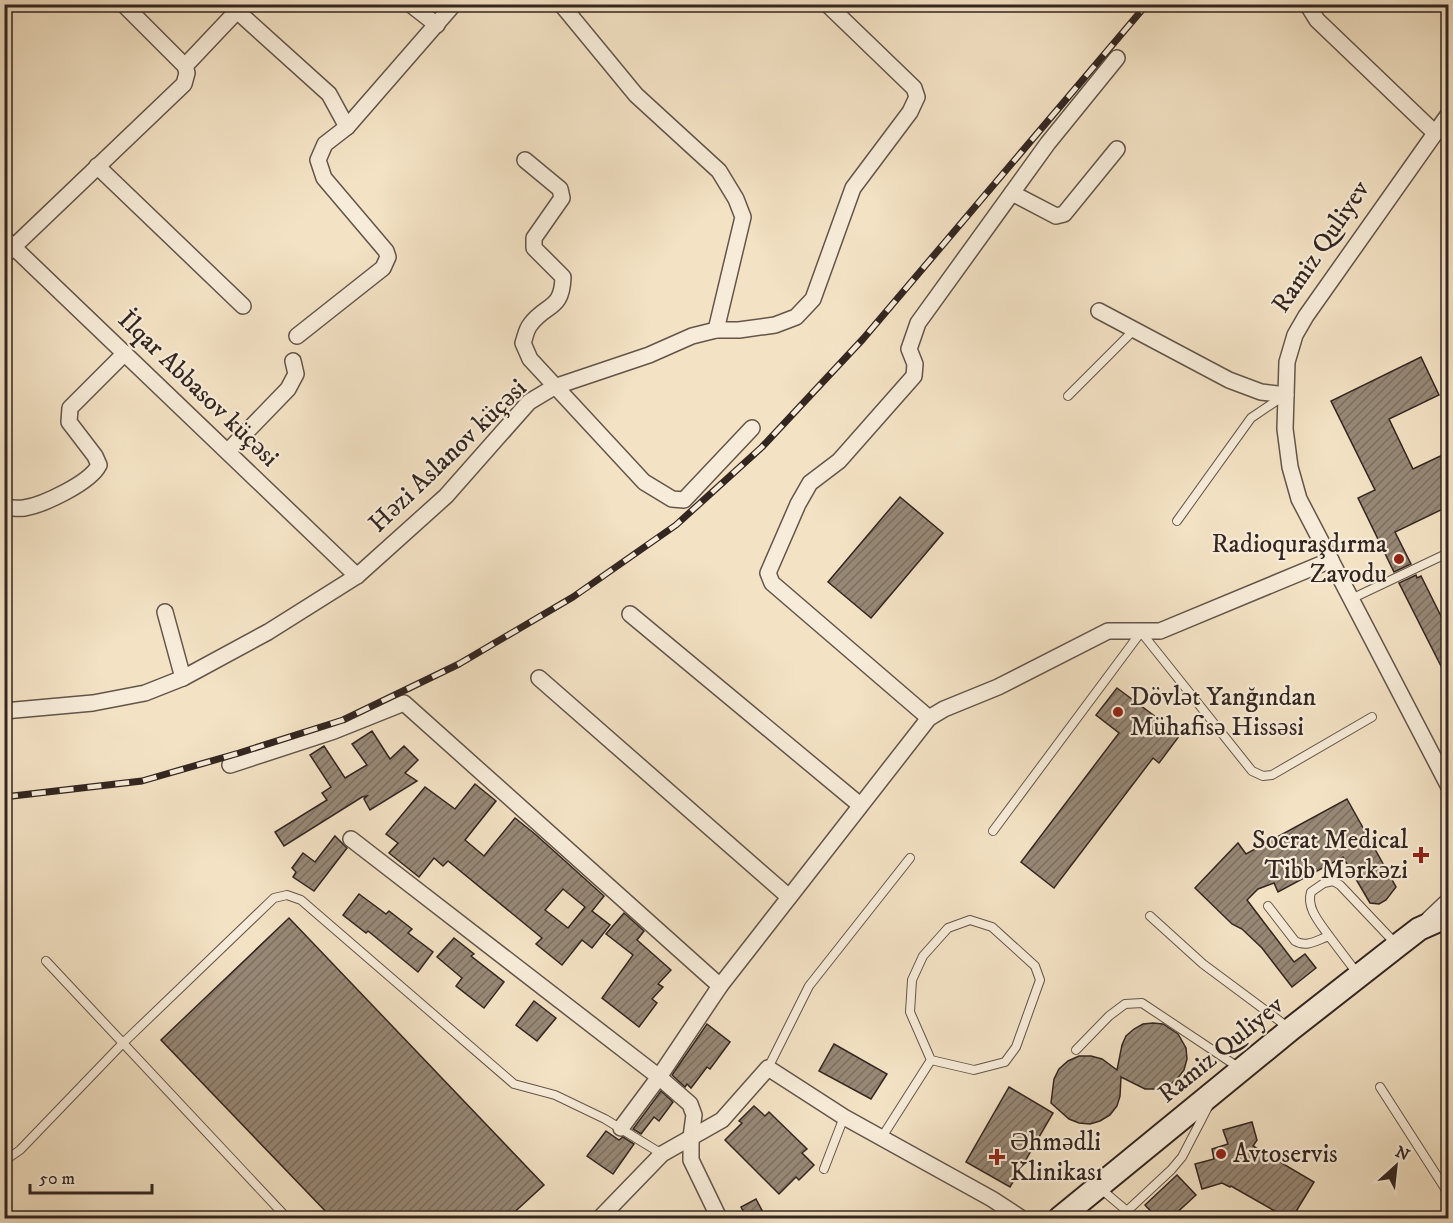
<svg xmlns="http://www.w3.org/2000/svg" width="1453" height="1223" font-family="'IM FELL DW Pica',serif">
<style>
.building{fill:url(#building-hatch);stroke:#332621;stroke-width:1.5;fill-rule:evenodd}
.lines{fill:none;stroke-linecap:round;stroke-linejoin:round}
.lane-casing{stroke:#63554a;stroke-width:10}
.street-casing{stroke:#63554a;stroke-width:18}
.secondary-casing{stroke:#332621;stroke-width:26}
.lane{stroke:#f7ecd9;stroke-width:8}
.street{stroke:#f7ecd9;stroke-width:15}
.secondary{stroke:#f7ecd9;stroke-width:22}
.rail-casing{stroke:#332621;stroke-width:7}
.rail{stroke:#f7ecd9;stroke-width:4.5;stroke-dasharray:14;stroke-linecap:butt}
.poi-dot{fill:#8f2418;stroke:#f7ecd9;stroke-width:2}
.labels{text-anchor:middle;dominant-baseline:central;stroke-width:4.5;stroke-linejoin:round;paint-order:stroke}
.street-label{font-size:26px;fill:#332621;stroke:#f7ecd9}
.poi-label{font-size:26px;fill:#332621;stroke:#f7ecd9;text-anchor:start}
</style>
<defs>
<pattern id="building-hatch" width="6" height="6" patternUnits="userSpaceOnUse" patternTransform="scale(1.5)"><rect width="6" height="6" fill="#978876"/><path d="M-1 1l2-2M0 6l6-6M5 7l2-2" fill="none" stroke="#7c6f60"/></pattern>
</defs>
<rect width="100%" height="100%" fill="#f3e2c4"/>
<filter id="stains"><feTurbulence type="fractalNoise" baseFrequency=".00333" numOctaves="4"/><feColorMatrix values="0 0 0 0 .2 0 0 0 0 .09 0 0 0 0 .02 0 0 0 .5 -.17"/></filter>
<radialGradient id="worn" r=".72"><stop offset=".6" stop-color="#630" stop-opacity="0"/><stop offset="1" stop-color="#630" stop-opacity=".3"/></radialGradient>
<g class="building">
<polygon points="1421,357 1439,395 1389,419 1413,469 1449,452 1449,506 1395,532 1411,564 1394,572 1358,498 1375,490 1331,401"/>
<polygon points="900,497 943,533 871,618 828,582"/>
<polygon points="1416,575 1417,578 1421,576 1442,618 1449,614 1449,682 1399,583"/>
<polygon points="1117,688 1180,735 1159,763 1153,758 1054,888 1021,862 1119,733 1096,715"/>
<polygon points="372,731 390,759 404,746 418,760 405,773 417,781 370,810 364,799 367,796 362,797 284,846 275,832 327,800 322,793 331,787 310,755 324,746 345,778 367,765 352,744"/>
<path d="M475,784l21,17 -31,39 19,16 31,-38 20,16 69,62 -12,15 18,14 -18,23 -10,-8 -20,25 -26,-21 6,-6 -94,-77 -5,5 -9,-8 -15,19 -30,-24 9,-10 -12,-9 39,-47 30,22zM563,889l22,18 -17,21 -23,-18z"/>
<polygon points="1347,799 1396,887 1386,900 1379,904 1370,903 1343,857 1278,892 1274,883 1258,889 1247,900 1294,962 1305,954 1316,968 1292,987 1262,948 1242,929 1232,924 1195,888 1238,843 1246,854"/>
<polygon points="335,836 347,848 314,891 293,877 296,872 292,868 303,853 315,862"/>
<polygon points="359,894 386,914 389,911 412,929 408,933 433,952 418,972 368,931 366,933 343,915"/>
<polygon points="624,913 644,931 637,940 671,970 658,984 663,987 652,999 657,1003 639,1027 602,998 633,955 606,934"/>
<polygon points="289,918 544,1185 508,1218 332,1218 161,1040"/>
<polygon points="454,938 474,954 471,956 504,982 484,1008 456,986 462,978 437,957"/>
<polygon points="534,1001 556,1018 537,1041 516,1025"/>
<polygon points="1153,1023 1163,1024 1178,1034 1186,1048 1187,1059 1184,1070 1177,1079 1168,1086 1157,1089 1145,1089 1121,1077 1120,1096 1117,1106 1110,1115 1100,1121 1090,1124 1079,1123 1069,1119 1051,1103 1054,1079 1059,1069 1068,1061 1079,1056 1091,1056 1102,1059 1117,1070 1122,1045 1126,1036 1134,1029 1143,1024"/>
<polygon points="707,1024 730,1042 710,1069 707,1067 691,1088 687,1084 685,1087 672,1075"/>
<polygon points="834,1044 887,1074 871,1099 819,1071"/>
<polygon points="1009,1087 1053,1113 1010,1187 966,1162"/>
<polygon points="661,1091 673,1102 659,1121 654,1117 641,1134 633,1129"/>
<polygon points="754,1106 765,1116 769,1112 807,1149 802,1153 814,1165 799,1180 796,1177 779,1194 725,1140 742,1123 739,1121"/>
<polygon points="1252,1122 1257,1140 1253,1146 1314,1182 1292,1218 1287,1218 1231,1186 1230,1187 1222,1183 1202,1189 1195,1164 1214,1159 1212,1149 1228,1144 1223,1130"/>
<polygon points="606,1131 619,1140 623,1137 634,1144 613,1174 587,1156"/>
<polygon points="1177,1175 1196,1195 1171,1218 1157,1218 1145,1205"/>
<polygon points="756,1199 766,1218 747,1218 741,1207"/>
</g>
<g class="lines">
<g class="lane-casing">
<g id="lane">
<polyline points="1068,396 1134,330"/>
<polyline points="1177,521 1251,418 1282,397"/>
<polyline points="1351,599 1448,553"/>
<polyline points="993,831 1141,632 1252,771 1263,776 1272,775 1372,717"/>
<path d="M1268,906l27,35c12,7 22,-1 34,-5l28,37"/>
<polyline points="1150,916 1203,964 1289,1028"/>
<path d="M1329,936c-9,-13 -23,-28 -18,-44l13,-9 9,-2 7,4 56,59"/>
<polyline points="46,961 287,1218"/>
<polyline points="1076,1050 1109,1016 1125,1004 1142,1003 1238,1067"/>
<polyline points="768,1068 809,986 910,858"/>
<polyline points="1380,1087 1448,1193"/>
<polyline points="882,1137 931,1060 974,1070 1005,1062 1016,1047 1040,980 1035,966 992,927 970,920 948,928 923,956 912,980 910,1012 931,1060"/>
<polyline points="4,1161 20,1150 123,1043 274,898 287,895 301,900 514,1084 555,1095 605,1119 662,1154"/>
<polyline points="824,1169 844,1117"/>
<polyline points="1101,1189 1127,1211 1132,1218"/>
<polyline points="1127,1211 1171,1170 1182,1157 1209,1105"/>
</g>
</g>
<g class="street-casing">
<g id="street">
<polyline points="233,4 237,11 329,94 347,127"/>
<polyline points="410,4 437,25"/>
<polyline points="561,4 636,95 719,171 736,199 743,217 716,330"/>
<polyline points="1307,4 1317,20 1435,133"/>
<polyline points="185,66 237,11"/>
<polyline points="1448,115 1306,316 1295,335 1287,362 1285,429 1290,467 1299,499 1448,785"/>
<path d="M525,160l35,29 2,9 -28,40v10l29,29c-1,34 -17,26 -33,48 -4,5 -5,13 -7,18l7,16 114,123 28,17 12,1 68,-72"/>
<polyline points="97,166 243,306"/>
<polyline points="1012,193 1056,216 1064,214 1117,149"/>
<polyline points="4,238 357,576"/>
<polyline points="4,256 184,84 187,73 185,66 123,4"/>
<polyline points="1099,311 1229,380 1261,392 1286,395"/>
<polyline points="297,336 383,268 388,257 386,251 324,178 318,160 325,144 347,127 454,4"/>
<polyline points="228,451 288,389 296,374 293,361"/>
<path d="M4,507c7,1 14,2 20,1 19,-3 66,-25 75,-43l-4,-9 -26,-34 1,-14 55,-55"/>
<polyline points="165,612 183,678"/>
<polyline points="630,614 860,805"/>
<polyline points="539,678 789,897"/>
<polyline points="4,711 93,703 145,693 183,678 268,632 357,576 446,496 529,402 554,387 649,355 692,336 716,330 739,330 775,325 796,317 813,299 853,188 910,112 917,97 914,88 827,4"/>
<polyline points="929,718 772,583 768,573 798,504 810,483 839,461 914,376 915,364 909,349 918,323 1048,143 1117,58"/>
<polyline points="230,765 334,731 404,703 720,986"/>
<polyline points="351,839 659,1077 690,1104 694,1115 691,1137 691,1160 719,1218"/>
<polyline points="1429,919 1448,901"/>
<polyline points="621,1128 659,1077 720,986 929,718 944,709 998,687 1108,631 1160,631 1331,560"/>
<polyline points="600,1218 662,1154 722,1120 768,1068 844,1117 992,1199 1021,1218"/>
</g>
</g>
<g class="secondary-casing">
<polyline id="secondary" points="1060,1218 1291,1029 1397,946 1419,929 1448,916"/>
</g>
<use href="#lane" class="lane"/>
<use href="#street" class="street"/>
<use href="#secondary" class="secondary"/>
<g class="rail-casing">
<polyline id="rail" points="4,797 142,781 239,753 343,720 459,664 573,597 676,525 762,447 863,339 1147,4"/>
</g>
<use href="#rail" class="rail"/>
</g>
<g class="poi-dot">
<circle cx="1399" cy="559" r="6"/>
<circle cx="1118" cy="712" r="6"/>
<path d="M1418 846h6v6h6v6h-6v6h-6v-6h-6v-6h6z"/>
<circle cx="1221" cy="1154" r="6"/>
<path d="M994 1148h6v6h6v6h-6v6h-6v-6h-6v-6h6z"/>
</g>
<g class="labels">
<g class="street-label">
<text transform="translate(1321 247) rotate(-56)">Ramiz Quliyev</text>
<text transform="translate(198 389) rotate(44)">İlqar Abbasov küçəsi</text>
<text transform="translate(448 456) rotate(-44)">Həzi Aslanov küçəsi</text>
<text transform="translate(1221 1050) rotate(-39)">Ramiz Quliyev</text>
</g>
<g class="poi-label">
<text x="1387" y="544" text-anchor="end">Radioquraşdırma<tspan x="1387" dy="30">Zavodu</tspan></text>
<text x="1130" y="697">Dövlət Yanğından<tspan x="1130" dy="30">Mühafisə Hissəsi</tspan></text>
<text x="1408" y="840" text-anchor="end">Socrat Medical<tspan x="1408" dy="30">Tibb Mərkəzi</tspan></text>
<text x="1010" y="1142">Əhmədli<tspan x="1010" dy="30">Klinikası</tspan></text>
<text x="1233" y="1154">Avtoservis</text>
</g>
</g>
<rect width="1453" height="1223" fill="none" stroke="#f3e2c4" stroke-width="24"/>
<rect x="6" y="6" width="1441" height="1211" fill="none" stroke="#332621" stroke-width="3"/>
<rect x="12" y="12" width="1429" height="1199" fill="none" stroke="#332621" stroke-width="1.5"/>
<g transform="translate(1396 1166) rotate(27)" stroke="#f7ecd9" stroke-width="4.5" paint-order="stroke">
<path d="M0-4.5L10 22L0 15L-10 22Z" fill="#332621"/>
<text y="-9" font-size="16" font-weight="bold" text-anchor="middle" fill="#332621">N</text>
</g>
<path d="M30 1184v9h122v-9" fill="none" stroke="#332621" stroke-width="3"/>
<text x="39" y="1184" font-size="18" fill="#332621" stroke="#f7ecd9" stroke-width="4.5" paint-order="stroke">50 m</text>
<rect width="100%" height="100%" filter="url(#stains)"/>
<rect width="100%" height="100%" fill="url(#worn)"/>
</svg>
